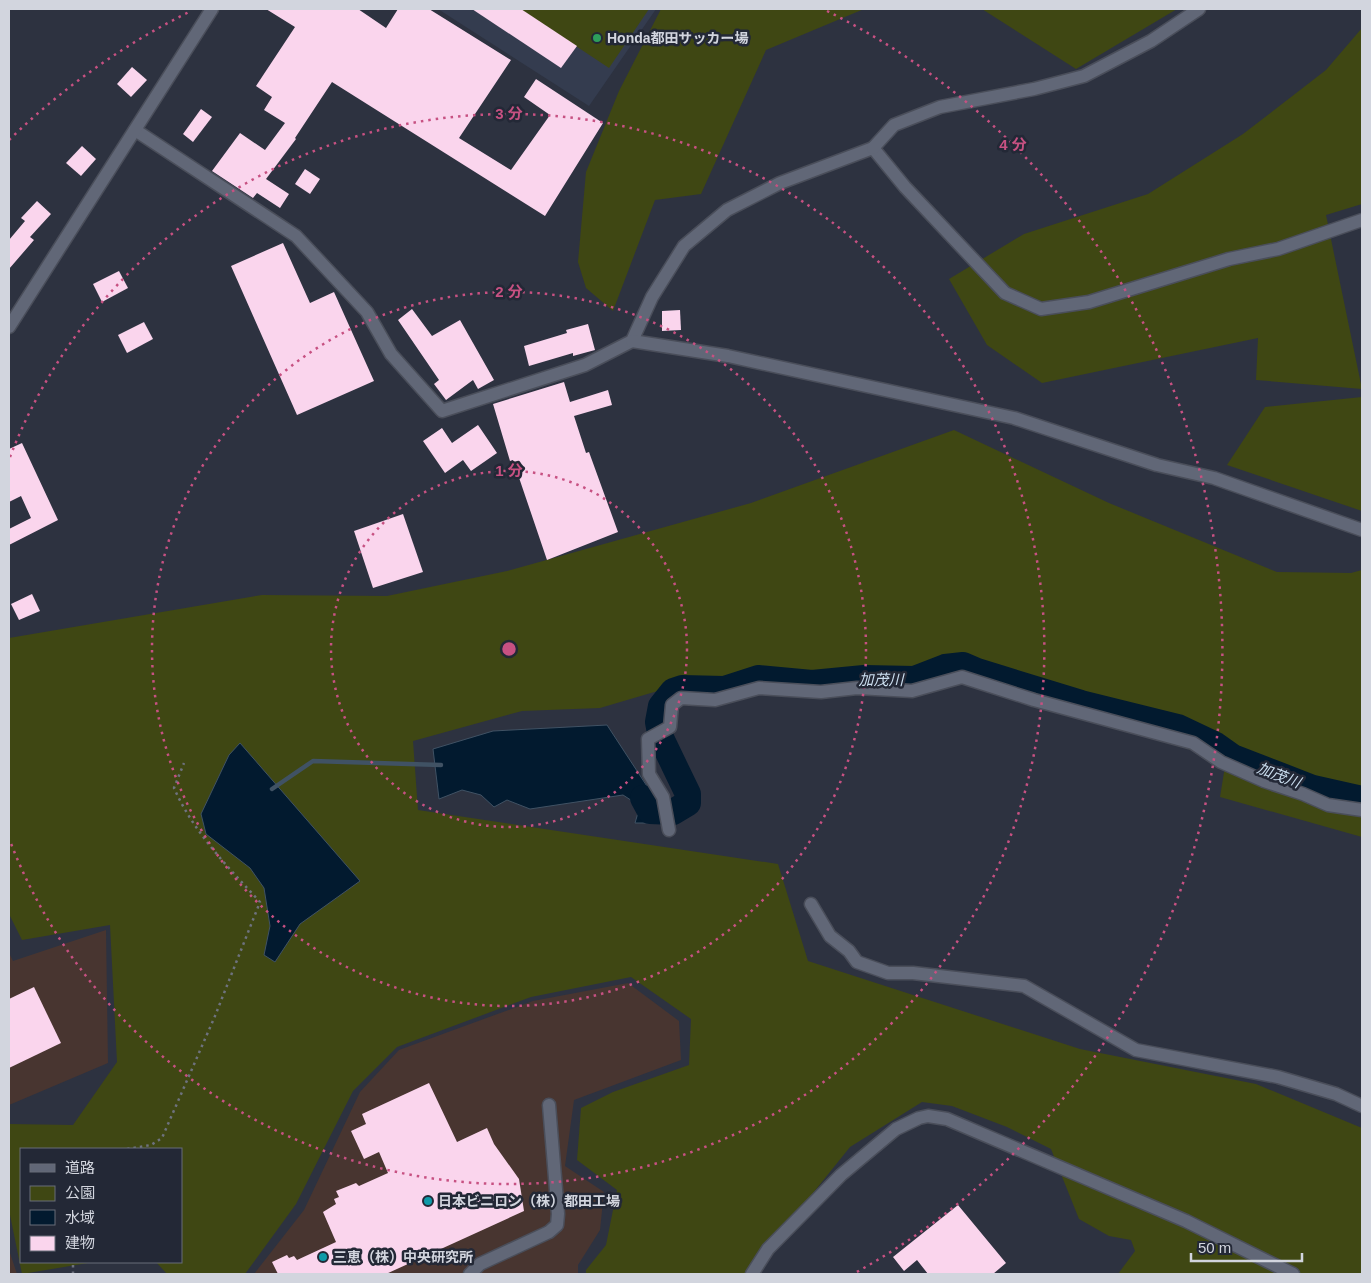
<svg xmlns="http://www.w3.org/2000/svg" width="1371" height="1283" font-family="Helvetica,'Noto Sans JP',sans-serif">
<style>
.built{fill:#343c4f}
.industrial{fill:#483530}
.green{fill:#3f4713}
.water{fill:#021a2f;stroke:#405264}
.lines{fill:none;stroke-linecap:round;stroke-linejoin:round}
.stream{stroke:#405264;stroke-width:4.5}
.river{stroke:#021a2f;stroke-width:26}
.building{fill:#fad5ed}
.minor-casing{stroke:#4a4e5a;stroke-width:15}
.path{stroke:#6e727e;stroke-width:2.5;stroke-dasharray:2.5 4;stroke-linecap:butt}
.minor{stroke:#616777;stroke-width:12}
.ring{fill:none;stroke:#c75182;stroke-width:2.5;stroke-dasharray:2.5 5}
.leisure-dot{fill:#2e9e5b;stroke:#232836;stroke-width:2}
.culture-dot{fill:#0f9aa8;stroke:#232836;stroke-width:2}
.labels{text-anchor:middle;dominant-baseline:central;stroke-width:5;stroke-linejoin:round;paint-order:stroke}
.poi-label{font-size:14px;font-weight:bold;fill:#d2d5de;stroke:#232836;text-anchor:start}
.water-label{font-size:15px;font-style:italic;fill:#cbdeef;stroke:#232836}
.centre{fill:#c75182;stroke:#232836;stroke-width:2.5}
.ring-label{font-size:15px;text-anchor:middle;font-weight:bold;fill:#c75182;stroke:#232836;stroke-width:5;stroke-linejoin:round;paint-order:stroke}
</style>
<rect width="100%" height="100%" fill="#2d3240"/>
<polygon class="built" points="438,9 656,9 589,106"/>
<g class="industrial">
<polygon points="106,930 108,1063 9,1105 9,953 13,961"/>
<polygon points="628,983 679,1021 681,1060 574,1100 565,1166 604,1192 600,1230 578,1265 578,1274 254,1274 304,1210 360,1092 399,1050 533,1001"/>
<polygon points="9,1250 17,1274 9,1274"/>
</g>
<g class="green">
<polygon points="520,9 649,9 609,68"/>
<polygon points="661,9 864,9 766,50 701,194 655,200 613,311 586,288 578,262 586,172 619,91"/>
<polygon points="982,9 1177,9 1076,69"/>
<polygon points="1362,28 1362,204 1326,215 1362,389 1256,380 1258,338 1042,383 987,345 949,279 1024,234 1148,194 1243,134 1326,70"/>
<polygon points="1362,397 1362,511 1227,465 1265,407"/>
<polygon points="954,430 1109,503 1277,572 1351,573 1362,570 1362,837 1220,797 1226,760 960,683 753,680 678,685 600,708 522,711 413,741 418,810 778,864 808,961 1080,1049 1256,1084 1362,1128 1362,1274 1118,1274 1135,1251 1131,1240 1109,1236 1079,1219 1051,1149 1007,1127 952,1106 922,1102 850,1147 748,1274 586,1274 586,1270 606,1245 617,1190 577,1160 581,1108 613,1092 689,1065 691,1019 631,977 531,997 397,1047 353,1091 296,1204 245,1274 167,1274 156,1262 181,1262 181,1149 21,1149 21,1262 94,1262 22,1274 9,1210 9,1124 73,1125 117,1062 110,925 22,940 9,914 9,638 262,595 387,596 507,571 751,503"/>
</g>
<g class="water">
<polygon points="607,725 656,800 661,823 635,823 640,806 623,795 530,809 507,800 494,807 481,795 462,790 439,799 433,749 493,731"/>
<polygon points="240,743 360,881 300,924 275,962 264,955 270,926 264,888 250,868 206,834 201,814 229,755"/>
</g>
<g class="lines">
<polyline class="stream" points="272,789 313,761 441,765"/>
<polyline class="river" points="643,798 650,811 673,812 688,803 688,794 661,738 658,722 661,706 673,691 682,688 724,689 758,678 812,683 864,678 914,679 945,667 963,665 977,671 1081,703 1178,727 1216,745 1233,757 1313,788 1362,799"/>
</g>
<g class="building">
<polygon points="266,9 358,9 386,28 398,9 429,9 511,60 459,138 511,170 550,115 524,97 536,79 603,123 545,216 332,82 295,138 296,139 266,179 289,194 280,208 257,193 253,198 212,171 240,133 265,150 285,123 264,110 272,97 256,86 295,27"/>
<polygon points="472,9 521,9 577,46 561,68"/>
<polygon points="132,67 147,80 131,97 117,84"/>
<polygon points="201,109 212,117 193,142 183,134"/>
<polygon points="82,146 96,159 81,176 66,163"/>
<polygon points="305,169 320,179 310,194 295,184"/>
<polygon points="37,201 51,214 30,237 34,240 9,269 9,240 25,221 21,218"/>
<polygon points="283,243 310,303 334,292 374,381 297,415 231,266"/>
<polygon points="119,271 128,288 102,302 93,284"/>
<polygon points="412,309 432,336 460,320 494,380 478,389 473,380 446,400 434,384 439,380 398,320"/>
<polygon points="680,310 681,330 662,331 662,311"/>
<polygon points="144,322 153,339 127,353 118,335"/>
<polygon points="588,324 595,350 573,356 573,353 529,366 524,346 567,333 566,330"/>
<polygon points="564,382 570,402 608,390 612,405 574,416 586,453 589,452 618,532 547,560 513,460 510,461 493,404"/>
<polygon points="478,425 497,453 471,471 463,460 445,473 423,441 442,428 452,443"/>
<polygon points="22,443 58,520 9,545 9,529 31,518 21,496 9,502 9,449"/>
<polygon points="403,514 423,572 373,588 354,531"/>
<polygon points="32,594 40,611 19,620 11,604"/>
<polygon points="34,987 61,1043 9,1068 9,999"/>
<polygon points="429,1083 457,1142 487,1128 494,1144 519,1179 524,1211 386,1274 278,1274 272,1262 287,1255 289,1258 294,1256 297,1260 336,1242 323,1212 336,1204 334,1199 339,1197 336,1191 356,1183 359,1186 388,1173 379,1152 364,1159 351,1131 366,1124 362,1114"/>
<polygon points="958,1205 1006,1263 993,1274 928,1274 917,1260 904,1271 893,1257"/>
</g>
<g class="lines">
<g class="minor-casing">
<g id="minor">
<polyline points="135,130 296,236 367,312 391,354 442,411 585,365 632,341 652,297 684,246 727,210 780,183 873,148 905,187 1005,293 1041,309 1089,302 1229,259 1278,249 1362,220"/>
<polyline points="873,148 894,125 940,107 1034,89 1084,76 1151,41 1199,9"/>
<polyline points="9,327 212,9"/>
<polyline points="632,341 728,356 1014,418 1157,465 1214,478 1362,530"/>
<polyline points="669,830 663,797 649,774 648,739 670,727 672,705 681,698 715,700 759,688 821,692 857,688 912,691 962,677 1034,700 1193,743 1221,762 1264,781 1303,794 1328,805 1362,810"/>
<polyline points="811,904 830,936 849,951 857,962 888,973 913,973 1024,986 1136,1050 1278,1077 1336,1094 1362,1106"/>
<polyline points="470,1274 480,1264 549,1232 557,1225 558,1214 549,1105"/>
<polyline points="752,1274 768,1249 841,1175 896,1129 919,1118 928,1116 947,1119 1186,1221 1293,1274"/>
</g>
</g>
<g class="path">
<path d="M127,1149l24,-4 11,-7 53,-122 45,-114c-33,-36 -66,-69 -86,-114l10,-25"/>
<polyline points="73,1274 73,1262"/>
</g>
<use href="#minor" class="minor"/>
</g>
<g class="ring">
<circle cx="509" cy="649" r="178"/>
<circle cx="509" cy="649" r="357"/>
<path d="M10 457A535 535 0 1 1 10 841"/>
<path d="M9 140A713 713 0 0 1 191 11M827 11A713 713 0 0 1 855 1273"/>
</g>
<circle class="leisure-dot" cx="597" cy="38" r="5"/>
<g class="culture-dot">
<circle cx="428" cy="1201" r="5"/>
<circle cx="323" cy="1257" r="5"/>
</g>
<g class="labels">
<g class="poi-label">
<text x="607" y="38">Honda都田サッカー場</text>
<text x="438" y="1201">日本ビニロン（株）都田工場</text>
<text x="333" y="1257">三恵（株）中央研究所</text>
</g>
<g class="water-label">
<text x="881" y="679">加茂川</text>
<text transform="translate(1279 775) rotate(21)">加茂川</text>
</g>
</g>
<circle cx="509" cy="649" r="8" class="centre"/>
<g class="ring-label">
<text x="509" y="119">3 分</text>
<text x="1013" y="150">4 分</text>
<text x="509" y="297">2 分</text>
<text x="509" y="476">1 分</text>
</g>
<rect width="1371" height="1283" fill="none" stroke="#d2d5de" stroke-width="20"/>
<rect x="20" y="1148" width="162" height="115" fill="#232836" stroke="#696d79"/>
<rect x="30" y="1164" width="25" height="8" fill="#616777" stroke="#696d79"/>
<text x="65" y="1173" font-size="15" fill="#d2d5de">道路</text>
<rect x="30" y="1186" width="25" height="15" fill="#3f4713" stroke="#696d79"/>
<text x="65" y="1198" font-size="15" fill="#d2d5de">公園</text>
<rect x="30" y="1210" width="25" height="15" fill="#021a2f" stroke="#696d79"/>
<text x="65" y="1223" font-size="15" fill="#d2d5de">水域</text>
<rect x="30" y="1236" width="25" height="15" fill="#fad5ed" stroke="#696d79"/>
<text x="65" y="1248" font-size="15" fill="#d2d5de">建物</text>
<path d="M1191 1253v8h111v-8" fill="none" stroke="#d2d5de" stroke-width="2.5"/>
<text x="1198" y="1253" font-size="15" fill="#d2d5de" stroke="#232836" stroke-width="4" paint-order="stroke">50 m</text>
</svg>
